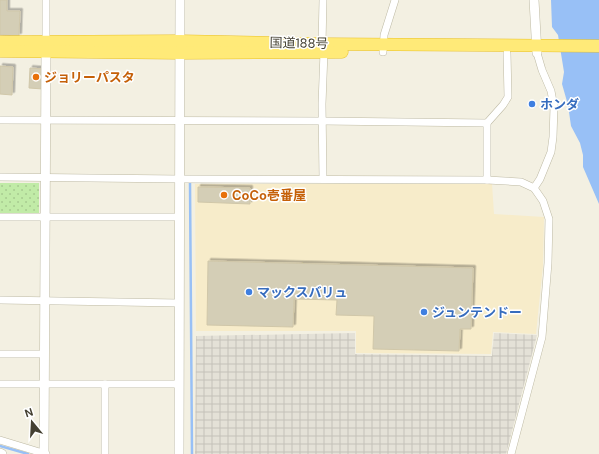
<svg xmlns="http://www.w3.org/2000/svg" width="599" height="454" font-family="'DM Sans','Noto Sans JP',sans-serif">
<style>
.commercial{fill:#f7ecca}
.industrial{fill:url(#industrial-grid)}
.green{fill:url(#green-dots)}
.water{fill:#98c0f6}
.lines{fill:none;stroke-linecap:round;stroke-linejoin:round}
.stream{stroke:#98c0f6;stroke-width:2.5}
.building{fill:#d4ceb6;stroke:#d0c7a9;filter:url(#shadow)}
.minor-casing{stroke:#bebaa4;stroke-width:8}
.tertiary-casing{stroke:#bebaa4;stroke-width:10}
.trunk-casing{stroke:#eac125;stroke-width:13}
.minor{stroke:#fff;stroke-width:7}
.tertiary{stroke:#fff;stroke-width:9}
.trunk{stroke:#ffea78;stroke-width:12}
.food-dot{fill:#e8710a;stroke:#fff;stroke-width:1.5}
.shop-dot{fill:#3f7fe0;stroke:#fff;stroke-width:1.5}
.labels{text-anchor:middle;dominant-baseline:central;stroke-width:3;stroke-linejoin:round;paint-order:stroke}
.street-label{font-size:13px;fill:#444032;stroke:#fff}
.food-label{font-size:13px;font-weight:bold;fill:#c56008;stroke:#fff;text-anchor:start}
.shop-label{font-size:13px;font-weight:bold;fill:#366cbe;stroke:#fff;text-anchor:start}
</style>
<defs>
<pattern id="industrial-grid" width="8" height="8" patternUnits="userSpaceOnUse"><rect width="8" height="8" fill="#e4e1d7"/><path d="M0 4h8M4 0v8" fill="none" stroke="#c5c2b9"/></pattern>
<pattern id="green-dots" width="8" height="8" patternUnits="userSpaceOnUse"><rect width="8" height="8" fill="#c1eba7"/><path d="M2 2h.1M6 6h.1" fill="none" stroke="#a7cb90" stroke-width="1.8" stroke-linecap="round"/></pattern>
<filter id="shadow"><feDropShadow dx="2.5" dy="-2.5" stdDeviation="0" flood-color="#0004"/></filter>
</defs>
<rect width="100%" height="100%" fill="#f3f0e2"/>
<polygon class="commercial" points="195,184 492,184 494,214 544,217 543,265 536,334 493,332 491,354 356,353 356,331 196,331"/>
<polygon class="industrial" points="355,333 355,354 492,356 494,333 537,335 506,454 195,454 196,336"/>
<polygon class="green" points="0,183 39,183 39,214 0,213"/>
<polygon class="water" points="551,0 599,0 599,204 583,167 583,155 580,143 571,126 568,105 562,84 564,72 558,35 552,27"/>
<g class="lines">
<g class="stream">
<polyline points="190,182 192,454"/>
<polyline points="0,446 28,454"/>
</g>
</g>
<g class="building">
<polygon points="0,0 7,0 7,11 20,11 19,36 0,35"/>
<polygon points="0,66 13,67 12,95 0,94"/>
<polygon points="30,68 44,69 43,89 29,88"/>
<polygon points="198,187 250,188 250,204 198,202"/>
<polygon points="208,261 473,268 471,329 460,329 459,351 373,349 374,316 336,315 337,300 294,299 293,327 207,325"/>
</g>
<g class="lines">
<g class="minor-casing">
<g id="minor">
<polyline points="46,44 46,0"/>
<polyline points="383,52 384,35 395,0"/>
<polyline points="0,120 322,121 487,123"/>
<polyline points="0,177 180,179 487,180 521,182 534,188 543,201 549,219 548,263 542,337 511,454"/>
<polyline points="323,179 322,104 324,52 322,44 323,0"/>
<polyline points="487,180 487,123 503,105 508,97 507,53"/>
<polyline points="534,188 540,179 551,152 553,137 554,107 551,91 542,70 537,53"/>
<polyline points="0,217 180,217"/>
<polyline points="0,300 179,303"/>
<polyline points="0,354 44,354"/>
<polyline points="0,384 179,384"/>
<polyline points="105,384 105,454"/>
<polyline points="0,440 46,454"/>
</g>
</g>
<g class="tertiary-casing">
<g id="tertiary">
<polyline points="534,0 537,53"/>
<polyline points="0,453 2,454"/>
<polyline points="44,453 46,51"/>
<polyline points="179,454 180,0"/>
</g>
</g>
<g class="trunk-casing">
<g id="trunk">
<polyline points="0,42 180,41 322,44 599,46"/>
<polyline points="0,51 180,53 342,52"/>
</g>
</g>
<use href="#minor" class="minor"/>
<use href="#tertiary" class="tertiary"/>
<use href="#trunk" class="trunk"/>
</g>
<g class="food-dot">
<circle cx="36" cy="77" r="4"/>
<circle cx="224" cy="195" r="4"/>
</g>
<g class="shop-dot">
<circle cx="532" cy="104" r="4"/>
<circle cx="249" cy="292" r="4"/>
<circle cx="424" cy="312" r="4"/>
</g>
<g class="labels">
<g class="street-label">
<text transform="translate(299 43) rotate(1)">国道188号</text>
</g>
<g class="food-label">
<text x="44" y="77">ジョリーパスタ</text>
<text x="232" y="195">CoCo壱番屋</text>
</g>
<g class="shop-label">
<text x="540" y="104">ホンダ</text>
<text x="257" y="292">マックスバリュ</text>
<text x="432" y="312">ジュンテンドー</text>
</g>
</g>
<g transform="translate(32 422) rotate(342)" stroke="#ffffff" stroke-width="3" paint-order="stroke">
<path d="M0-3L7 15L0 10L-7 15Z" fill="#444032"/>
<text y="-6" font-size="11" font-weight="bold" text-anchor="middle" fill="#444032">N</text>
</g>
</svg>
